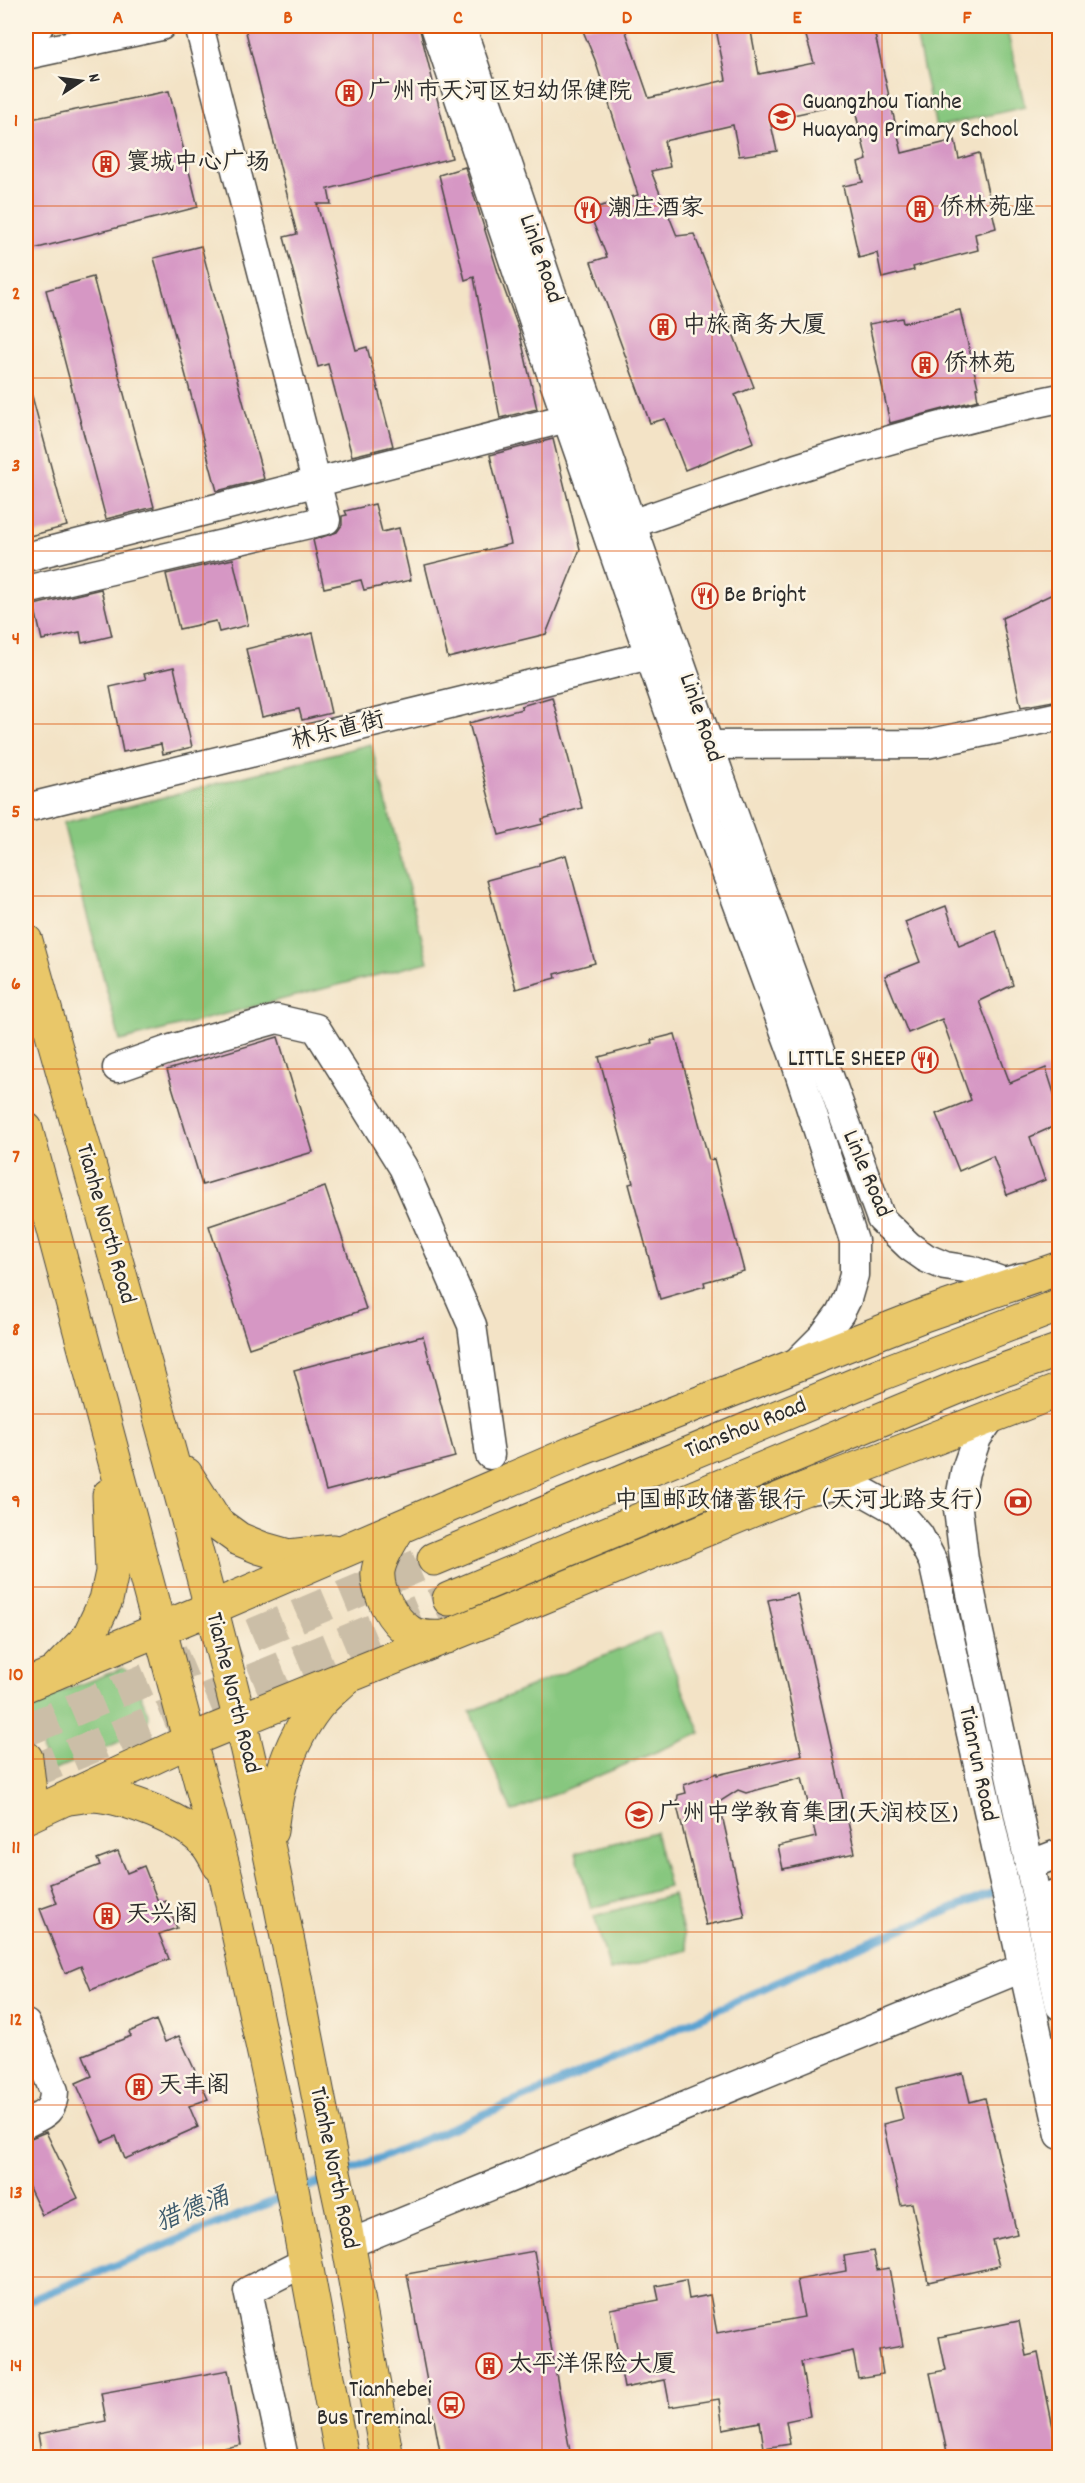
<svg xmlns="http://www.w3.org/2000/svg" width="1085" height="2483" font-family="Dekko,'LXGW WenKai TC',sans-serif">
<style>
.green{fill:#87c77f;stroke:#597955;stroke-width:1.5}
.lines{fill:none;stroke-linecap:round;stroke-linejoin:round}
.stream{stroke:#5aa3d1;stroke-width:8}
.building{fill:#d697c4}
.highway-tunnel{stroke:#cbbea7;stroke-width:33;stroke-dasharray:33 16;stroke-linecap:butt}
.minor-casing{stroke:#494742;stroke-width:31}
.major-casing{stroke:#494742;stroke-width:35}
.highway-casing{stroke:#494742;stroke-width:35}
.minor{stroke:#fff;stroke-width:28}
.major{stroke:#e9c769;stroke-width:33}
.highway{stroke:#e9c769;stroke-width:33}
.major-bridge-casing{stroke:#494742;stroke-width:35;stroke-linecap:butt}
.major-bridge{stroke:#e9c769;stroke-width:33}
.grid{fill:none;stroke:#df570e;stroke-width:1.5;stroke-opacity:0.55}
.labels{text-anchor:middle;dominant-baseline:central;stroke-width:5;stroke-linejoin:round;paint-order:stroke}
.poi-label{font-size:24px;fill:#2b2b2b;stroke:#fcf5e5;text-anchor:start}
.street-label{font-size:24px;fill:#2b2b2b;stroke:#fcf5e5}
.water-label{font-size:26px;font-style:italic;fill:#3e5b6d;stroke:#fcf5e5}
.neatline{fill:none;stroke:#df570e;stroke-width:2}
.grid-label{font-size:20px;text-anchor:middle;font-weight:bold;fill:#df570e}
</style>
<rect width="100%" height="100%" fill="#fcf5e5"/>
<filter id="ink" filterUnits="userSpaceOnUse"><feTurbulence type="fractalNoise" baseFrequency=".0167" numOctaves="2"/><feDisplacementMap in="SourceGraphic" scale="12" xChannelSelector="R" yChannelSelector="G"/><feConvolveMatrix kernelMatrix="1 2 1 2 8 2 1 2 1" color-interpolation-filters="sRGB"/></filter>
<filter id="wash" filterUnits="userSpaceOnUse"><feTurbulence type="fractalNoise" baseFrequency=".008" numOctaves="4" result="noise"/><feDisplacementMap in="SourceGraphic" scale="24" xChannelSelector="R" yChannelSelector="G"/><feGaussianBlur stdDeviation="1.35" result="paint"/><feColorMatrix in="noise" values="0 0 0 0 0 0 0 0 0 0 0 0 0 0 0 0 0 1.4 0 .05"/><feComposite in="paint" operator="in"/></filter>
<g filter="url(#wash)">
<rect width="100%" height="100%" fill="#f3e3c6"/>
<g class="green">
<polygon points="914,26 1006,26 1025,107 936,127"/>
<polygon points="371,744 428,962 120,1041 63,823"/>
<polygon points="659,1633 701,1733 512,1812 470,1712"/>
<polygon points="123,1668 133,1677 149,1716 144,1731 48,1773 41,1743 26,1721 26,1705"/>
<polygon points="655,1832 669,1887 591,1908 576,1853"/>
<polygon points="673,1895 688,1950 610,1971 594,1916"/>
</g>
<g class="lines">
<g class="stream">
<polyline points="341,2174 571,2078 820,1962 999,1890"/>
<polyline points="299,2191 327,2179"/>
<polyline points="26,2302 286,2196"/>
</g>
</g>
<g id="blocks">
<g class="building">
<polygon points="256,26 419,26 452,158 328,189 331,204 317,204 356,350 367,347 393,446 352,456 328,364 318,367 284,237 297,234 245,28"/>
<polygon points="581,26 624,26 649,98 726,80 716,29 750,26 759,74 814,63 803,26 873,26 902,153 955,140 959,159 979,153 996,228 975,234 978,250 913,267 914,270 882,278 877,253 859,258 843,186 863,182 858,163 867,160 853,102 770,120 777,151 739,156 733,125 664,141 670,167 651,171 677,236 694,234 754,387 735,395 754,442 685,470 665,419 650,423 591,262 607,257 588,210 638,195 595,60"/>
<polygon points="169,91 198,207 26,251 26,120"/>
<polygon points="465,167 498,272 519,330 537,409 500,418 474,277 465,280 439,175"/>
<polygon points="201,246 264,479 217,491 154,258"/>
<polygon points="93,277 154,507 106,519 46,290"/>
<polygon points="960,310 978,387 976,388 978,400 890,423 869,324 902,318 903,323"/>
<polygon points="26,396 32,396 67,526 26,537"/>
<polygon points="553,439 580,549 546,634 448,658 425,565 511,544 490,455"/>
<polygon points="375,504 382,532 399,528 411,580 364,590 361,580 324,588 313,540 337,532 342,525 342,516 347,515 345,511"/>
<polygon points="233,559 248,625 219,632 216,621 179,629 166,574"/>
<polygon points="101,589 112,636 82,643 80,632 42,640 34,605"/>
<polygon points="1059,591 1059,700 1021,707 1002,618"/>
<polygon points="313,633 331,713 302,720 299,709 262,717 246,649"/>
<polygon points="174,667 192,747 163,754 161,744 123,752 110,687 146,679 144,674"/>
<polygon points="552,697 582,808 542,819 543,824 499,835 469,723 522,709 521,706"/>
<polygon points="566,855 595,963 555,974 556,978 516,989 487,880 539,866 539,863"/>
<polygon points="946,906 959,946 996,931 1013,985 979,1001 1010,1083 1046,1068 1059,1109 1059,1124 1030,1137 1045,1180 1007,1195 993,1156 959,1171 936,1114 971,1100 942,1019 908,1033 885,976 920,962 905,922"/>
<polygon points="675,1034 709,1160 714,1159 744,1271 704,1282 705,1286 660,1299 629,1184 633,1183 599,1057 652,1043 651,1040"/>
<polygon points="278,1037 313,1152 202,1185 167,1070"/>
<polygon points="325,1187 366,1309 249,1348 209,1226"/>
<polygon points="423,1336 455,1457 326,1491 294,1370"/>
<polygon points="797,1594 855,1853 783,1869 778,1846 816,1837 802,1778 746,1793 738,1790 719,1802 745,1917 706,1925 677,1806 678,1795 686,1793 684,1785 717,1773 717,1775 802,1755 768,1600"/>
<polygon points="118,1851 127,1873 144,1866 159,1904 166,1901 177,1928 159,1934 169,1959 91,1990 81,1966 65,1973 40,1909 57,1903 50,1884 100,1865 97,1859"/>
<polygon points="156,2020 165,2042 179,2036 208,2099 189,2106 198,2127 125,2159 116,2136 102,2142 76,2083 92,2076 83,2055 131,2036 129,2032"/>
<polygon points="963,2073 970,2102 985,2098 1017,2234 992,2240 999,2266 928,2282 912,2203 901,2205 883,2124 903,2119 896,2088"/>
<polygon points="46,2132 78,2198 42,2215 26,2181 26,2140"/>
<polygon points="534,2251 571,2457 441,2457 407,2274"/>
<polygon points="873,2251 877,2270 889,2268 903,2346 879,2350 883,2374 858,2378 853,2351 801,2362 810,2416 786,2421 790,2444 764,2448 760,2422 723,2429 719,2399 670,2407 665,2380 624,2388 610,2309 659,2300 656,2286 686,2280 689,2299 710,2295 717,2333 804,2317 797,2280 846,2271 844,2256"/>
<polygon points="1019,2321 1026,2356 1038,2353 1059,2457 948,2457 930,2373 946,2370 939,2337"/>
<polygon points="228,2370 241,2445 172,2457 42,2457 38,2434 106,2421 101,2393"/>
</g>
</g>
</g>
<g filter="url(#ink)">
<use href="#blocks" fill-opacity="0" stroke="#494742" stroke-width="1.5"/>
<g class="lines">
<g class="highway-tunnel">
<polyline points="26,1730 434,1559"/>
<polyline points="26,1774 449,1599"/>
</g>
<g class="minor-casing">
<g id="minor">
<polyline points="435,26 551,373 706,818 793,1054 854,1241 854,1275 847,1299 840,1313 823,1336 793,1366"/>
<polyline points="461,26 575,362 721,779 881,1219 909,1246 926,1258 945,1266 971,1270 1004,1282 1023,1277"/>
<polyline points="26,28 39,26"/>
<polyline points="26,55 161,26"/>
<path d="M615,530c145,-52 293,-101 445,-132"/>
<polyline points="26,557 567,418"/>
<polyline points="26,590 326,520 199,26"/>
<polyline points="693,745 927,744 1060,716"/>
<polyline points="26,808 650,655"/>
<polyline points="117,1068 171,1049 277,1019 316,1028 403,1167 472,1325 490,1455"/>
<polyline points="994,1414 977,1438 965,1472 958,1509 964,1559 978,1628 1060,2006"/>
<polyline points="811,1490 834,1486 866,1493 898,1511 919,1535 933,1562 1060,2135"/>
<polyline points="1029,1865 1060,1853"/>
<polyline points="1037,1901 1060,1892"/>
<path d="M26,2024l28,67c0,21 -11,24 -28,32"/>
<polyline points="349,2244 1022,1968"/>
<polyline points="284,2458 248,2291 307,2261"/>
</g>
</g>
<g class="major-casing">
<g id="major">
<path d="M26,941c72,258 148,515 213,776 33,135 58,272 85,408"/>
<polyline points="26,1129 226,1877 285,2151 342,2458"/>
<polyline points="186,1474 217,1523 239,1539 261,1548 289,1556 333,1551"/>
<polyline points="54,1673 88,1638 106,1600 112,1572 109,1495"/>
<path d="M70,1798c8,-1 16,-3 23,-3 32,2 93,25 114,50 5,6 8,13 12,20"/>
<path d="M271,1831c5,-45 17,-88 46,-125 8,-10 20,-19 30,-29"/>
<polyline points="343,2214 387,2458"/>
</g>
</g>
<g class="highway-casing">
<g id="highway">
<path d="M398,1529c-7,12 -18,28 -20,42 -2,21 15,50 32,61 11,7 24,5 37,5"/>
<polyline points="434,1559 881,1374 1060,1305"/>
<polyline points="449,1599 978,1379 1060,1350"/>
<polyline points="26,1685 211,1608 579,1450 924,1315 1060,1268"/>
<polyline points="26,1758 30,1792 26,1805"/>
<polyline points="26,1817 191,1740 240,1720 502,1614 794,1493 1060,1390"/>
</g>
</g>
<use href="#minor" class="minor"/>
<use href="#major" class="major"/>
<use href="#highway" class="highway"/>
<g class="major-bridge-casing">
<polyline id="major-bridge" points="324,2125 343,2214"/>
</g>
<use href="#major-bridge" class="major-bridge"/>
</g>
</g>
<path class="grid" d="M203,26v2432M373,26v2432M542,26v2432M712,26v2432M882,26v2432M26,206h1034M26,378h1034M26,551h1034M26,724h1034M26,896h1034M26,1069h1034M26,1242h1034M26,1414h1034M26,1587h1034M26,1759h1034M26,1932h1034M26,2105h1034M26,2277h1034"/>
<defs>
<g id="building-ring" transform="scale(1.35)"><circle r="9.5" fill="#fcf5e5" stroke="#c8321e" stroke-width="1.5"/><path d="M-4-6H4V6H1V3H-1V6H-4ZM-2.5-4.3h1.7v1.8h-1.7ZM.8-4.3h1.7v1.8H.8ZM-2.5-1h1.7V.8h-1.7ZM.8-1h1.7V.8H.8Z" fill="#c8321e"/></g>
<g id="school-ring" transform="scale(1.35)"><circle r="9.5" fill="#fcf5e5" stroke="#c8321e" stroke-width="1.5"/><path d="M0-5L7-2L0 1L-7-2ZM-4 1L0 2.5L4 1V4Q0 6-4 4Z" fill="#c8321e"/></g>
<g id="restaurant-ring" transform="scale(1.35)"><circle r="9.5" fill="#fcf5e5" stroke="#c8321e" stroke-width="1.5"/><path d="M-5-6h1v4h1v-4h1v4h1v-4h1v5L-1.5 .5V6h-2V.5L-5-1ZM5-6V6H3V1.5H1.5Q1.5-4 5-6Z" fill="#c8321e"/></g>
<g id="bank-ring" transform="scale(1.35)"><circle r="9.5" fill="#fcf5e5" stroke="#c8321e" stroke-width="1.5"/><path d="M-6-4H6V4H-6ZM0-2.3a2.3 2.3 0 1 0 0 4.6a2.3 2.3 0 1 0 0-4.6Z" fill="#c8321e"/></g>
<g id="bus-ring" transform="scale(1.35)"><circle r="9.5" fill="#fcf5e5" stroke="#c8321e" stroke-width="1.5"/><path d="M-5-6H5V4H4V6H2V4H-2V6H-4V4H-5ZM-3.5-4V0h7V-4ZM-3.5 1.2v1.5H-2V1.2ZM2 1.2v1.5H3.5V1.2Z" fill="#c8321e"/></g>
</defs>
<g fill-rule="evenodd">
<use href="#building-ring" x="349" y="93"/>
<use href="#school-ring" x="782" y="117"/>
<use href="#building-ring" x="106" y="164"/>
<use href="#building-ring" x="920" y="209"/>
<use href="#restaurant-ring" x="588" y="210"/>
<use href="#building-ring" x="663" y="327"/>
<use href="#building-ring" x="925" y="365"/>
<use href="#restaurant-ring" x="705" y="596"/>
<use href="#restaurant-ring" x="925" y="1060"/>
<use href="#bank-ring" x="1018" y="1502"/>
<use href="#school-ring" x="639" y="1815"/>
<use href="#building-ring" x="107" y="1916"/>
<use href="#building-ring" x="139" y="2087"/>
<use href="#building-ring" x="489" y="2366"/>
<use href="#bus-ring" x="451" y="2405"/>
</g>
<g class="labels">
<g class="poi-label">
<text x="368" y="93">广州市天河区妇幼保健院</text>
<text x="802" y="103">Guangzhou Tianhe<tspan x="802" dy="28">Huayang Primary School</tspan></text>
<text x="126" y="164">寰城中心广场</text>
<text x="940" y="209">侨林苑座</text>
<text x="608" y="210">潮庄酒家</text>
<text x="682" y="327">中旅商务大厦</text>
<text x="944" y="365">侨林苑</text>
<text x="724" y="596">Be Bright</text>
<text x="906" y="1060" text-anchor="end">LITTLE SHEEP</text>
<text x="998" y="1502" text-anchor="end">中国邮政储蓄银行（天河北路支行）</text>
<text x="658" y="1815">广州中学教育集团(天润校区)</text>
<text x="126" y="1916">天兴阁</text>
<text x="158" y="2087">天丰阁</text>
<text x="508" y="2366">太平洋保险大厦</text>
<text x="432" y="2391" text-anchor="end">Tianhebei<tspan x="432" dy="28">Bus Treminal</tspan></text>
</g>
<g class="street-label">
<text transform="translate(540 259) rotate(71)">Linle Road</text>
<text transform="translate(700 718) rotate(71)">Linle Road</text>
<text transform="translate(338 732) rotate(-14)">林乐直街</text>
<text transform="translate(866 1174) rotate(67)">Linle Road</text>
<text transform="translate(105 1224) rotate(74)">Tianhe North Road</text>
<text transform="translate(746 1429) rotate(-22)">Tianshou Road</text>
<text transform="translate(232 1693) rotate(76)">Tianhe North Road</text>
<text transform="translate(977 1764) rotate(78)">Tianrun Road</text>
<text transform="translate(333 2168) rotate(78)">Tianhe North Road</text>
</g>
<g class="water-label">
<text transform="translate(193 2211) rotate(-22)">猎德涌</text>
</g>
</g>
<rect width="1085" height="2483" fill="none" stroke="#fcf5e5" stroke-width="66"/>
<g transform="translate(81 81) rotate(77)" stroke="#fcf5e5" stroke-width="4.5" paint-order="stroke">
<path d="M0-4.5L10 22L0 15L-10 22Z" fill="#2b2b2b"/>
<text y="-9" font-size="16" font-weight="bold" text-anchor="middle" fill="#2b2b2b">N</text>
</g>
<rect x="33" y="33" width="1019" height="2417" class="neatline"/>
<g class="grid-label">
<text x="118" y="23">A</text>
<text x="288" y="23">B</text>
<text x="458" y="23">C</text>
<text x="627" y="23">D</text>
<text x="797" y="23">E</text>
<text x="967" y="23">F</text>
<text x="16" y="126">1</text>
<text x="16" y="299">2</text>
<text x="16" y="471">3</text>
<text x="16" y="644">4</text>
<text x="16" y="817">5</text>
<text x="16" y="989">6</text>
<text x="16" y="1162">7</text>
<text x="16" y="1335">8</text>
<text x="16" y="1507">9</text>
<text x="16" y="1680">10</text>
<text x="16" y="1853">11</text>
<text x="16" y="2025">12</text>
<text x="16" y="2198">13</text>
<text x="16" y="2371">14</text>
</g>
</svg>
